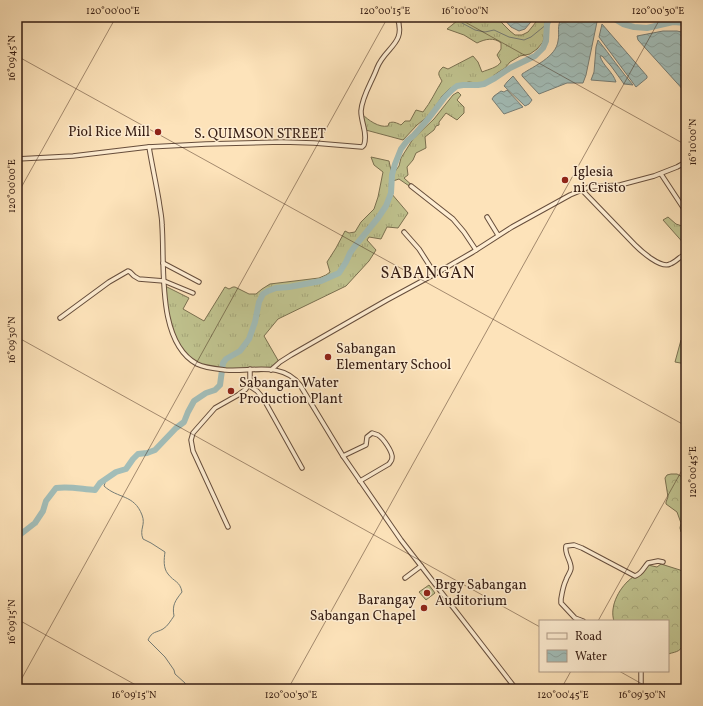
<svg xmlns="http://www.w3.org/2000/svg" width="703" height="706" font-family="Vollkorn,serif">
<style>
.grass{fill:url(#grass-tufts);stroke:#7a7050}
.forest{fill:url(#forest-crowns);stroke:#7a7050}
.park{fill:#c0c38f;stroke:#7a7050}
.water{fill:url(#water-waves);stroke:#767d76}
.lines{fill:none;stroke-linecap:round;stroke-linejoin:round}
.stream{stroke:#767d76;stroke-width:1}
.river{stroke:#a2bdb8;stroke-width:6}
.minor-casing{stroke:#674e3c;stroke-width:5.5}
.minor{stroke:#feedd2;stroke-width:3.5}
.ticks{fill:none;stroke:#351c12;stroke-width:1;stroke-opacity:0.45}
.poi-dot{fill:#8f2418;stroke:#feedd2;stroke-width:1.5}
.labels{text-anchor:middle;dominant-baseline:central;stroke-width:3;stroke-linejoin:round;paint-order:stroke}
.poi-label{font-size:14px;fill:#351c12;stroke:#feedd2;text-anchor:start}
.street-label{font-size:14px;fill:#351c12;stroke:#feedd2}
.quarter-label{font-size:16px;letter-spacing:1px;fill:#351c12;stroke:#feedd2}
.neatline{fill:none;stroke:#351c12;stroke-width:1.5}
.ticks-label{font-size:10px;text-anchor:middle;fill:#351c12}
</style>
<defs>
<pattern id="grass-tufts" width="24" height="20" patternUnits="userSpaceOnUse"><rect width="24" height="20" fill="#c0c38f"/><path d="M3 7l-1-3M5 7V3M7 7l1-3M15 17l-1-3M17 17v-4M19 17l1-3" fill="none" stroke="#a6a77a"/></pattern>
<pattern id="forest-crowns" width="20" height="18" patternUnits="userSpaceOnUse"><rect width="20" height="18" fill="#c0c38f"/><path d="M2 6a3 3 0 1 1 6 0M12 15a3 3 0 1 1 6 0" fill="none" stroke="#a6a77a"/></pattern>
<pattern id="water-waves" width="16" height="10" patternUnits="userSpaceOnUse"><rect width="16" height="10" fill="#a2bdb8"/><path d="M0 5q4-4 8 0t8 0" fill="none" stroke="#8ca29d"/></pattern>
</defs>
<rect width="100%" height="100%" fill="#fde3ba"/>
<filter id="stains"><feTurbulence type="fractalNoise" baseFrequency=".005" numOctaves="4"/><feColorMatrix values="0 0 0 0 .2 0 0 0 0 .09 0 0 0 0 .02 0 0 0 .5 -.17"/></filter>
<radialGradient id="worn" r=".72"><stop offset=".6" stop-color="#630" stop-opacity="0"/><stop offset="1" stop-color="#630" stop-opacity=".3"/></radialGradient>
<g class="grass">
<path d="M462,17h2l7,6 3,-6h22l14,14 5,4h7l6,-3 12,-15h5v16l-2,9 -6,7 -7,5 -10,2 -10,6 -5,6 -8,5 -13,11 -15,-2 -5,1 -8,2 -7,4 -7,7 -10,17 -15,12 -14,15 -41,-11 -1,-7 1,-8c6,6 17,14 26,12l1,-3c4,-2 8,0 12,2l4,-4h5l6,-11 7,2c8,-10 12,-20 19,-31 -4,-7 -5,-8 1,-14l5,2 25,-13 5,6 4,10c7,-3 15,-4 19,-10l-4,-7 4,-6v-6c-7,-6 -16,-4 -24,0l-13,-8 -17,-6z"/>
<path d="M458,92l3,3 -4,5 7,7v6l-7,7 -11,-7 -7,9v3l-3,1 -2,4 -9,7 1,11 -10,5 -3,7 -6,7 1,8 -4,3 12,11 -1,1 -16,-11 -6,2 -2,12 17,20 -10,15 -11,-1 -6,12 -12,-2 -2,3 9,10 -7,11 -23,25 -68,33 -14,17 15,26c-3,3 -8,8 -12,9 -11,2 -24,0 -34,-1 -8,-1 -30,-2 -36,-5 -26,-12 -30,-55 -32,-79l24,12 -6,11 21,12 21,-34 4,2 4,-2h2l14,7h7l6,-5 8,-5 49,-6 7,-3 4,-3 -3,-10 9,-14 9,-17 4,2 6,-1 6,-10 13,-13 4,-12 5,-25 -9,-7 -3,-8 18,4 4,19 1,-7 5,-7 2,-8 12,-19 21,-20 19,-24z"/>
<polygon points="668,217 676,224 682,226 686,221 686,246 663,220"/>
<polygon points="681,340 686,342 686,364 675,362"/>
</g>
<g class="forest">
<polygon points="671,474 677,474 686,479 686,535 681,532 680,528 681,523 677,512 666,504 666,502 668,497 665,478 667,475"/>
<path d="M661,564l19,6 6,4v68c-7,10 -7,9 -18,12v-33h-54c-5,-15 6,-35 19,-44 5,-4 10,-7 15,-12l9,2z"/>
</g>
<polygon class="park" points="429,585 435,593 426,600 419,592"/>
<g class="water">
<polygon points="502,17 535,17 525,29 519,31 511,27"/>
<path d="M562,17h36l-12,58 -3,8h-16l-28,11 -17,-18v-2c12,-8 34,-17 36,-33 2,-9 -2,-14 4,-24z"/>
<polygon points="602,24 647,76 647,78 636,87 599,37"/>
<polygon points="663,31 677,31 686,33 686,93 638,40 637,36"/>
<path d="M598,40c12,15 23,31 35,45l-9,-1 -13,-18 -9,-10h-2c3,10 13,16 16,26l-25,-2 3,-8 2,-25z"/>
<polygon points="513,76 532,100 529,104 525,106 504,86 507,82"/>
<polygon points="507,90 523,107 504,114 492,99 494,96 501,91 504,92"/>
</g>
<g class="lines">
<g class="stream">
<polyline points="462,23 475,30 485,32 494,30 509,37 524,40 531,37 547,24"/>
<path d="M106,480l-2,6c14,13 30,8 38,29 4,10 -3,14 1,24l8,4 14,9c-1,7 -2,16 3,22 6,8 12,7 14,18 -7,9 -10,13 -8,24 -3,4 -6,10 -11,13 -7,4 -11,2 -15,11l17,17 9,13 1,4 10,9 2,6"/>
</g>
<g class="river">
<polyline points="611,17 623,24 634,27 647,28 673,22 686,23"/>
<path d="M17,537l18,-14 8,-12 3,-10 10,-13c13,-2 25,1 39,2l5,-7 16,-11 10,-3 7,-10 5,-5 9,-1 8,-3 21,-22 8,-6 4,-10 6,-11 12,-8 9,-3 5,-5 3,-22 3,-4 14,-8 9,-12 6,-17 4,-20 4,-8 5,-3 8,-3 13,-1 32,-6 18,-8 7,-11 4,-9 5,-7 23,-28 8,-12 5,-13 1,-18 3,-11 6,-15 6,-8 7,-6 15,-17 16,-21 7,-7 5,-4 6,-1h15l6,-1 11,-6 15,-10 25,-12 8,-8 3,-7 1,-17 3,-7"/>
</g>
<g class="minor-casing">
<g id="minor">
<path d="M149,147c3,18 7,36 10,54 1,8 3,16 3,24 3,39 -6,117 35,139 8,4 20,5 29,6 26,2 56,-9 74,15l43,71 58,84 115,149"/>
<path d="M17,159l56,-3 75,-9 58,-3 76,-2 32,1 48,4 2,-2c4,-12 -3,-22 -3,-34 1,-15 11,-29 16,-43 8,-21 30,-24 20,-51"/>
<polyline points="661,174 686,212"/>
<polyline points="411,186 453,219 464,232 476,250"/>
<path d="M582,190l53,55c6,6 26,24 35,19 6,-2 10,-8 16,-10"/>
<polyline points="487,217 498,235"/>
<polyline points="404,232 419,249 435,274"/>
<polyline points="163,263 199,282"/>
<polyline points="60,318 109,282 128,271 130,272 134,276 139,279 164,281 193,293"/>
<polyline points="271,370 280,362 291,355 387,300 435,274 473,252 512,227 570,195 589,187 620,185 654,176 677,167 686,162"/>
<polyline points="248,385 257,391 263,398 302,468"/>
<path d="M343,456l23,-11 1,-8 5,-4c3,1 3,1 6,2 5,3 15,17 14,23 0,3 -2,4 -3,6l-29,17"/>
<polyline points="228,527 193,451 191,440 193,433 215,408 238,395 246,389 250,382 250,369"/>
<polyline points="405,578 421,566"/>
<path d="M583,621l-8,-3 -14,-15v-4c1,-6 2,-13 5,-19 1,-4 5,-8 5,-12 0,-8 -7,-14 -5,-22l8,-1 8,3 53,28c7,-2 9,-9 13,-13l10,-2 5,1"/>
<polyline points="641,671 641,689"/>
</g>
</g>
<use href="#minor" class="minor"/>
</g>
<path class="ticks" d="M456,17l230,128M17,56l669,370M17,195l99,-178M17,337l523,290M17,619l126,70M598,621l88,-158M619,671l32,18M17,687l371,-670M288,689l373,-672M561,689l10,-18"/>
<g class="poi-dot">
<circle cx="158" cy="132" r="4"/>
<circle cx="565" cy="180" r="4"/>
<circle cx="328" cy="357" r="4"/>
<circle cx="231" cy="391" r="4"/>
<circle cx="427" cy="593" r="4"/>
<circle cx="424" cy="608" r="4"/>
</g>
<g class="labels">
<g class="poi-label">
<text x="150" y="132" text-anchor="end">Piol Rice Mill</text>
<text x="573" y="172">Iglesia<tspan x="573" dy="16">ni Cristo</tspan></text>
<text x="336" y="349">Sabangan<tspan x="336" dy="16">Elementary School</tspan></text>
<text x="239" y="383">Sabangan Water<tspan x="239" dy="16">Production Plant</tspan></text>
<text x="435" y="585">Brgy Sabangan<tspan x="435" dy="16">Auditorium</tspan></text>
<text x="416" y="600" text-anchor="end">Barangay<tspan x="416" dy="16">Sabangan Chapel</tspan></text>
</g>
<g class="street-label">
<text x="260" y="134">S. QUIMSON STREET</text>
</g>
<g class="quarter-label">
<text x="428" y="274">SABANGAN</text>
</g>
</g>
<rect width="703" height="706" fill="none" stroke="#fde3ba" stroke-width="44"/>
<rect x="539" y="620" width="130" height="52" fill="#feedd2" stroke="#ae9985"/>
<rect x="547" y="633" width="20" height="6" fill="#feedd2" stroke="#ae9985"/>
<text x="575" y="640" font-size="12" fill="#351c12">Road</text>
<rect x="547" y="650" width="20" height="12" fill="url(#water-waves)" stroke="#ae9985"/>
<text x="575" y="660" font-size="12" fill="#351c12">Water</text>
<rect x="22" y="22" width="659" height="662" class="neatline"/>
<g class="ticks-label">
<text x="113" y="14">120°00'00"E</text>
<text x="385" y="14">120°00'15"E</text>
<text x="465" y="14">16°10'00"N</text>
<text x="658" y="14">120°00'30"E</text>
<text transform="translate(11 58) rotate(-90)" y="4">16°09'45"N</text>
<text transform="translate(692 142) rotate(-90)" y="4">16°10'00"N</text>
<text transform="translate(11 186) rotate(-90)" y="4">120°00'00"E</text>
<text transform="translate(11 340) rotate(-90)" y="4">16°09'30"N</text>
<text transform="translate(692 472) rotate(-90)" y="4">120°00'45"E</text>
<text transform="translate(11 622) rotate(-90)" y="4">16°09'15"N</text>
<text x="134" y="698">16°09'15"N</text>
<text x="291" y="698">120°00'30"E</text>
<text x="563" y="698">120°00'45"E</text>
<text x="642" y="698">16°09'30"N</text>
</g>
<rect width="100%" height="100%" filter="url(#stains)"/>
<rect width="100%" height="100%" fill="url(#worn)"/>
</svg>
